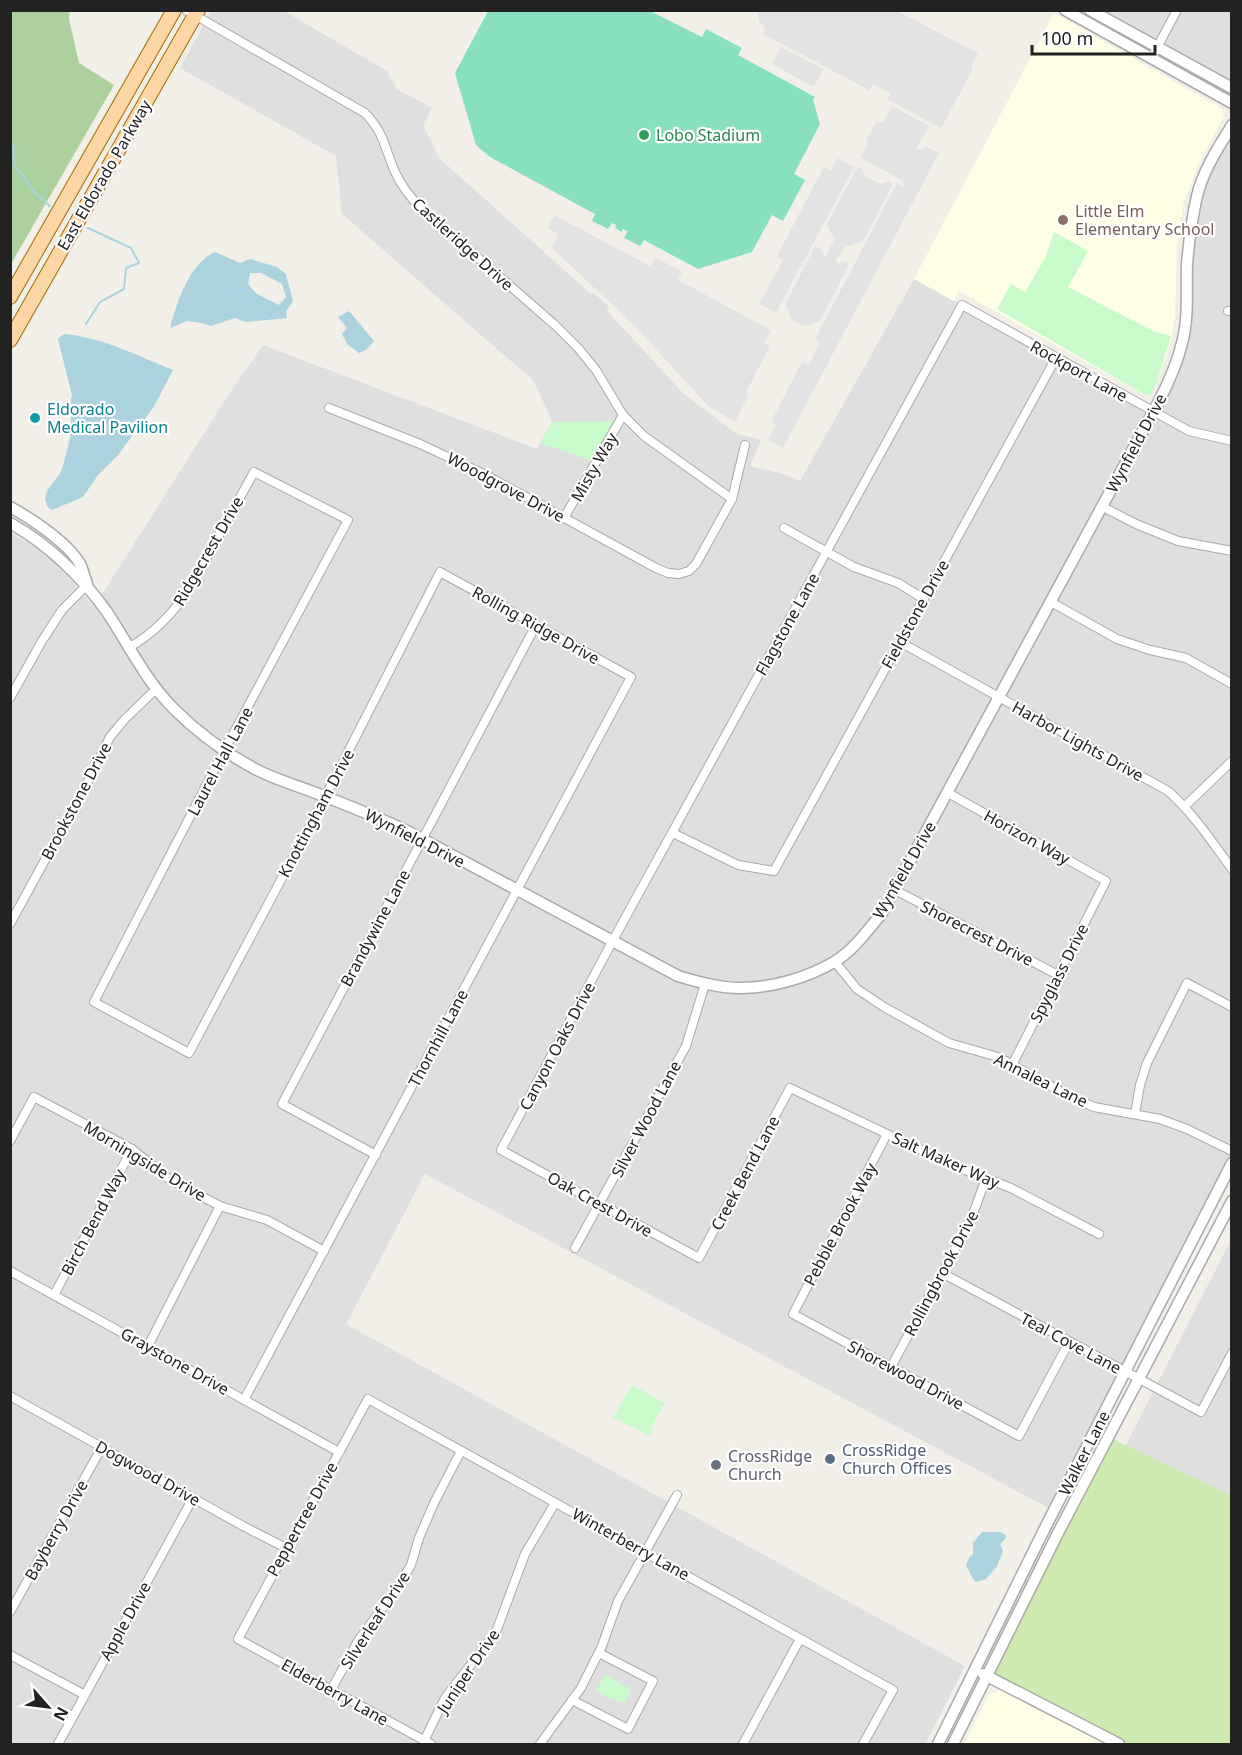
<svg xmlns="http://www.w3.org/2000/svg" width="1242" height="1755" font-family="'Noto Sans',sans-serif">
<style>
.residential{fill:#e0dfdf}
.education{fill:#ffffe5}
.grass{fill:#cdebb0}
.forest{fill:#add19e}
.park{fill:#c8facc}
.pitch{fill:#88e0be}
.parking{fill:#e2e2e2}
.water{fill:#aad3df;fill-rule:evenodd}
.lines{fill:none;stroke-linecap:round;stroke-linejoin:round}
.stream{stroke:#aad3df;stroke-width:2}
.minor-casing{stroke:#a9a9a9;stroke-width:10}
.tertiary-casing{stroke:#a9a9a9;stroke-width:13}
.primary-casing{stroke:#a06b00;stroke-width:16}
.minor{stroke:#fff;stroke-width:8}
.tertiary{stroke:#fff;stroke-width:10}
.primary{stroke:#fcd6a4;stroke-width:14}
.leisure-dot{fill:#2e9e5b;stroke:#fff;stroke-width:2}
.education-dot{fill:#8d6e63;stroke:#fff;stroke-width:2}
.culture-dot{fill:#0f9aa8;stroke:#fff;stroke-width:2}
.service-dot{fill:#5c6f8a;stroke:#fff;stroke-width:2}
.worship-dot{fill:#6b7280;stroke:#fff;stroke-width:2}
.labels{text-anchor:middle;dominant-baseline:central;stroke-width:4.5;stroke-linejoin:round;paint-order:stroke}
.leisure-label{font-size:16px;fill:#27864d;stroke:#fff;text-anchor:start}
.street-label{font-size:16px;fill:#222;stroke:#fff}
.education-label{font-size:16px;fill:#785e54;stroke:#fff;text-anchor:start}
.culture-label{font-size:16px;fill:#0d838f;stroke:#fff;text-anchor:start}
.service-label{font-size:16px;fill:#4e5e75;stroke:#fff;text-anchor:start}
.worship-label{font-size:16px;fill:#5b616d;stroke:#fff;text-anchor:start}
</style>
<rect width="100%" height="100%" fill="#f2efe9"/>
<g class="residential">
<polygon points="211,11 284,11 387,71 397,89 432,108 423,125 439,158 591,294 593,293 609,306 607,311 683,393 735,433 761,440 750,466 784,474 800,481 914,279 1154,412 1182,341 1195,205 1231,125 1231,1164 1054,1511 425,1174 346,1324 965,1666 925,1744 11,1744 10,533 34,546 60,567 94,607 229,394 263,345 537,449 552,422 534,381 342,214 336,156 180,68"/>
<polygon points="1092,11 1231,11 1231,88"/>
<polygon points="1231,1240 1231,1744 1107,1744 1000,1690"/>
</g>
<g class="education">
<polygon points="1054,13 1222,109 1224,116 1198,165 1184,202 1177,239 1175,317 1170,344 1157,381 1151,394 1147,396 959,291 954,301 914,279"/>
<polygon points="1000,1690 1106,1744 964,1744 989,1694"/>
</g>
<polygon class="grass" points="1109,1437 1231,1495 1231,1744 1122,1744 987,1676"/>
<polygon class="forest" points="11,10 70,11 69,19 79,63 114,85 11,264"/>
<g class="park">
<polygon points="1054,232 1088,251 1068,287 1153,331 1171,336 1157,381 1151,394 1147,396 997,309 1011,284 1025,292 1045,258"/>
<polygon points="613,421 591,461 540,443 552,422"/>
<polygon points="632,1385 665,1403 650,1429 653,1431 651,1436 613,1418"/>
<polygon points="605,1674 620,1684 631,1688 625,1703 610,1699 596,1691"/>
</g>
<polygon class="pitch" points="488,11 650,11 702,37 706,29 742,48 738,55 815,97 813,100 820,124 794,174 805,180 783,221 772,215 752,252 698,269 644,240 640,246 624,238 628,231 623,229 622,232 615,228 616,225 612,223 608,229 592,221 595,214 490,157 476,145 455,73"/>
<g class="parking">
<polygon points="758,10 897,11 978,53 971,67 973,69 941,128 888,100 890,93 873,84 869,90 763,34 765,28 759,21"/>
<polygon points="781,47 823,69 814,87 772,64"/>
<polygon points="892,106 929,126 916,149 922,149 925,146 939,153 783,448 768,440 776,425 771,422 802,362 809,365 820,342 815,339 897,183 902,187 904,185 903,181 898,178 860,158 868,143 866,141 877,121 883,123"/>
<polygon points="837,158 854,167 776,313 759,304 783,260 777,256 824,167 831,170"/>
<polygon points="862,167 865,176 881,184 890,181 892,186 863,241 845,247 836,261 838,264 847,261 849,266 820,321 804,326 791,320 786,303 815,246 821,249 825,257 834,240 827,224 857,168"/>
<polygon points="554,215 650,266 655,257 682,272 678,280 771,330 764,343 770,346 746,392 749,394 735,422 708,406 635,326 552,248 558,234 548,228"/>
</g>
<g class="water">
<path d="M215,252l25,11 10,-4 27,8 9,7 7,27 -7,10 1,7 -41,4 -11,-4 -24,8 -9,-3 -15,-2 -17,7c7,-26 19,-64 45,-76zM250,273h11l21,11 4,13 -7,8 -22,-11 -9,-10z"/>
<polygon points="349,311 374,341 366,350 359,353 347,344 342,334 347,328 338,317"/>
<path d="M64,334c38,3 74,22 109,36l-20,38 -35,47 -20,20 -15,22 -31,13 -5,-4 -2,-7 2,-8 12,-16 4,-9 7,-28 1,-21 -2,-9 3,-13 -14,-56z"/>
<polygon points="982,1532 1000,1532 1006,1535 1005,1539 1000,1544 1003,1551 997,1566 986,1579 975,1582 966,1566 969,1558 973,1554 973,1543"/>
</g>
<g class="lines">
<g class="stream">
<polyline points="10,142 13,144 15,166 35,193 50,206"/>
<polyline points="86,324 100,302 124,289 126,268 139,263 131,248 88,228"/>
</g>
<g class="minor-casing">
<g id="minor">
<path d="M186,10l179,103c20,21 19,34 30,59 6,13 15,25 25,35l136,119 22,22 18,22 27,45 21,21 88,63"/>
<polyline points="1151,59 1177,10"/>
<polyline points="1228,311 1232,311"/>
<polyline points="329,408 420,444 484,474 656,568 668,573 679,574 689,571 696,564 732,499 745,445"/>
<polyline points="1103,507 1136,524 1178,541 1232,551"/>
<polyline points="564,518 623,415"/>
<polyline points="784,528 854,567 898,583 924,599"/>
<polyline points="1051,602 1117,639 1150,650 1186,658 1232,684"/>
<path d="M900,642l268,149c26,23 44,51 64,78"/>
<path d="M128,648c27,-15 45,-35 62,-60l64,-116 94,48 -124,231 -130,251 95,51 136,-256 115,-225 191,105 -387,723"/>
<polyline points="10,698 42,641 62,610 87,585"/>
<polyline points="948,793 1106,881 1012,1065"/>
<polyline points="1185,806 1232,761"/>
<polyline points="673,833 738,865 774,871 1056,358"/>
<polyline points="895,890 1058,975"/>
<polyline points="10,924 87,783 110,737 124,720 156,689"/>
<polyline points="835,962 857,989 884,1007 949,1043 998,1057 1069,1096 1094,1107 1160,1119 1187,1129 1232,1151"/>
<polyline points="1135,1114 1140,1085 1147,1063 1187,983 1232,1007"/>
<polyline points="887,1134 793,1314 1019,1436 1069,1342"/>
<polyline points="10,1141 34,1097 132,1149 169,1179 220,1206 267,1220 324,1251"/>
<polyline points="376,1155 282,1104 536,625"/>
<polyline points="1099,1234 1011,1188 957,1167 790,1088 699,1258 501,1150 612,942 962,305 1189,431 1232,441"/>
<polyline points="575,1248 686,1046 705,984"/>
<polyline points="10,1271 339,1452"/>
<polyline points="942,1273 1201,1412 1232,1353"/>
<polyline points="54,1295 132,1149"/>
<polyline points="148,1346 220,1206"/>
<polyline points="891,1367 972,1217 986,1178"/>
<polyline points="10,1396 243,1526 286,1548"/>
<polyline points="10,1612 102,1447"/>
<polyline points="10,1655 85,1695"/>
<polyline points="331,1690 358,1641 396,1590 411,1565 419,1538 434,1503 461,1451"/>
<polyline points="572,1700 628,1729 653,1681 599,1653"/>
<polyline points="424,1741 445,1698 496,1632 525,1554 555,1503"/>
<polyline points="58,1744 193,1498"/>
<polyline points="431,1744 238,1639 368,1399 893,1690 863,1744"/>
<polyline points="540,1744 581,1688 602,1646 618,1601 677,1495"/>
<polyline points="743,1744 800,1639"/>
</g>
</g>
<g class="tertiary-casing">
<g id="tertiary">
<polyline points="1065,10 1232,103"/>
<polyline points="1090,10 1232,88"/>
<path d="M10,507c21,11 61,38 71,59 2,5 4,12 6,18"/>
<path d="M10,523c38,21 72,54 97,89 22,33 38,68 67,97 24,24 53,45 83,61 16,8 34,14 51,20 34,13 68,26 101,42l269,144c20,6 41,12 63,12 30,0 66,-10 93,-26 19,-11 34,-32 48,-49l276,-510c10,-19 19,-39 24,-60 7,-26 4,-52 5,-79 2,-23 5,-46 10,-68 6,-26 22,-49 35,-71"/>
<polyline points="983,1674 1119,1744"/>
<polyline points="938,1744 1046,1526 1232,1163"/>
<polyline points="953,1744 1058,1533 1232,1201"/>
</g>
</g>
<g class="primary-casing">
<g id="primary">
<polyline points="10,297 174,10"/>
<polyline points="10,340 198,10"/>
</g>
</g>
<use href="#minor" class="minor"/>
<use href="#tertiary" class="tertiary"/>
<use href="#primary" class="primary"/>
</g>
<circle class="leisure-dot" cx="644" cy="135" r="6"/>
<circle class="education-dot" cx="1063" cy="220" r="6"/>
<circle class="culture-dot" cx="35" cy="418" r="6"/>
<circle class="service-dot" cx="830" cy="1459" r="6"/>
<circle class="worship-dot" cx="716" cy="1465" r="6"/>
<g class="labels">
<g class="leisure-label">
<text x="656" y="135">Lobo Stadium</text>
</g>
<g class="street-label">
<text transform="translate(104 175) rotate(-60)">East Eldorado Parkway</text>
<text transform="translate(463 244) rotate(42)">Castleridge Drive</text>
<text transform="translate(1079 371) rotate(29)">Rockport Lane</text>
<text transform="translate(1136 443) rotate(-62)">Wynfield Drive</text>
<text transform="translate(594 467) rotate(-60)">Misty Way</text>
<text transform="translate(506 487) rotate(28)">Woodgrove Drive</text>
<text transform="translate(208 551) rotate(-60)">Ridgecrest Drive</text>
<text transform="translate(915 614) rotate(-61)">Fieldstone Drive</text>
<text transform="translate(787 624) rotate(-61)">Flagstone Lane</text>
<text transform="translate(536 625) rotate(29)">Rolling Ridge Drive</text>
<text transform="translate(1078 741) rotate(29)">Harbor Lights Drive</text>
<text transform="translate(220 761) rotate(-62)">Laurel Hall Lane</text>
<text transform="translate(76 801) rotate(-62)">Brookstone Drive</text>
<text transform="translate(316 813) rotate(-62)">Knottingham Drive</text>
<text transform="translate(1027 837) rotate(29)">Horizon Way</text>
<text transform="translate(415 838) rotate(27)">Wynfield Drive</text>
<text transform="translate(904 870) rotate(-60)">Wynfield Drive</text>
<text transform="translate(375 928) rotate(-62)">Brandywine Lane</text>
<text transform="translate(977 933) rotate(27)">Shorecrest Drive</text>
<text transform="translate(1059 973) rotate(-63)">Spyglass Drive</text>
<text transform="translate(438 1038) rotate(-62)">Thornhill Lane</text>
<text transform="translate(557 1046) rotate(-62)">Canyon Oaks Drive</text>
<text transform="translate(1041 1080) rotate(26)">Annalea Lane</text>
<text transform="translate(646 1119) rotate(-62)">Silver Wood Lane</text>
<text transform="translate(946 1160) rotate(24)">Salt Maker Way</text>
<text transform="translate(145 1161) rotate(31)">Morningside Drive</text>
<text transform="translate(745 1173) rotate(-62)">Creek Bend Lane</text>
<text transform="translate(600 1204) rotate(29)">Oak Crest Drive</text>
<text transform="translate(93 1222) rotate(-62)">Birch Bend Way</text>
<text transform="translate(840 1224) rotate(-62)">Pebble Brook Way</text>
<text transform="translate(941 1273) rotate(-62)">Rollingbrook Drive</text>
<text transform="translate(1071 1343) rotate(28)">Teal Cove Lane</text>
<text transform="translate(175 1361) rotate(29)">Graystone Drive</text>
<text transform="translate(906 1375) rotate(28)">Shorewood Drive</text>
<text transform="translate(1084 1453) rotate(-63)">Walker Lane</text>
<text transform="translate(148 1473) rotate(29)">Dogwood Drive</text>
<text transform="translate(302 1519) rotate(-61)">Peppertree Drive</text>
<text transform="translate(56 1530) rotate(-61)">Bayberry Drive</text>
<text transform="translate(631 1544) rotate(29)">Winterberry Lane</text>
<text transform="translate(375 1620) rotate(-57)">Silverleaf Drive</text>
<text transform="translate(125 1621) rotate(-61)">Apple Drive</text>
<text transform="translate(468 1671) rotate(-56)">Juniper Drive</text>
<text transform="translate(335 1692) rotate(29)">Elderberry Lane</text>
</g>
<g class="education-label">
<text x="1075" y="211">Little Elm<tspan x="1075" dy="18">Elementary School</tspan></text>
</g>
<g class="culture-label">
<text x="47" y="409">Eldorado<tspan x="47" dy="18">Medical Pavilion</tspan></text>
</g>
<g class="service-label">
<text x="842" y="1450">CrossRidge<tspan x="842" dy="18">Church Offices</tspan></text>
</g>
<g class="worship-label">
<text x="728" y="1456">CrossRidge<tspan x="728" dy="18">Church</tspan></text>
</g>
</g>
<rect width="1242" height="1755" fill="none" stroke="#222222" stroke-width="24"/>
<g transform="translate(48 1707) rotate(118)" stroke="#ffffff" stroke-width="4.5" paint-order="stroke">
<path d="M0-4.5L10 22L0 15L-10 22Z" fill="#222222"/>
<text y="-9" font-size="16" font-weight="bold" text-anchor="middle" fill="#222222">N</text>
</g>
<path d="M1032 45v9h123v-9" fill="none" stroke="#222222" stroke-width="3"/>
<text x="1041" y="45" font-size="18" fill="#222222" stroke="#ffffff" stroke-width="4.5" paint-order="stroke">100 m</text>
</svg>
